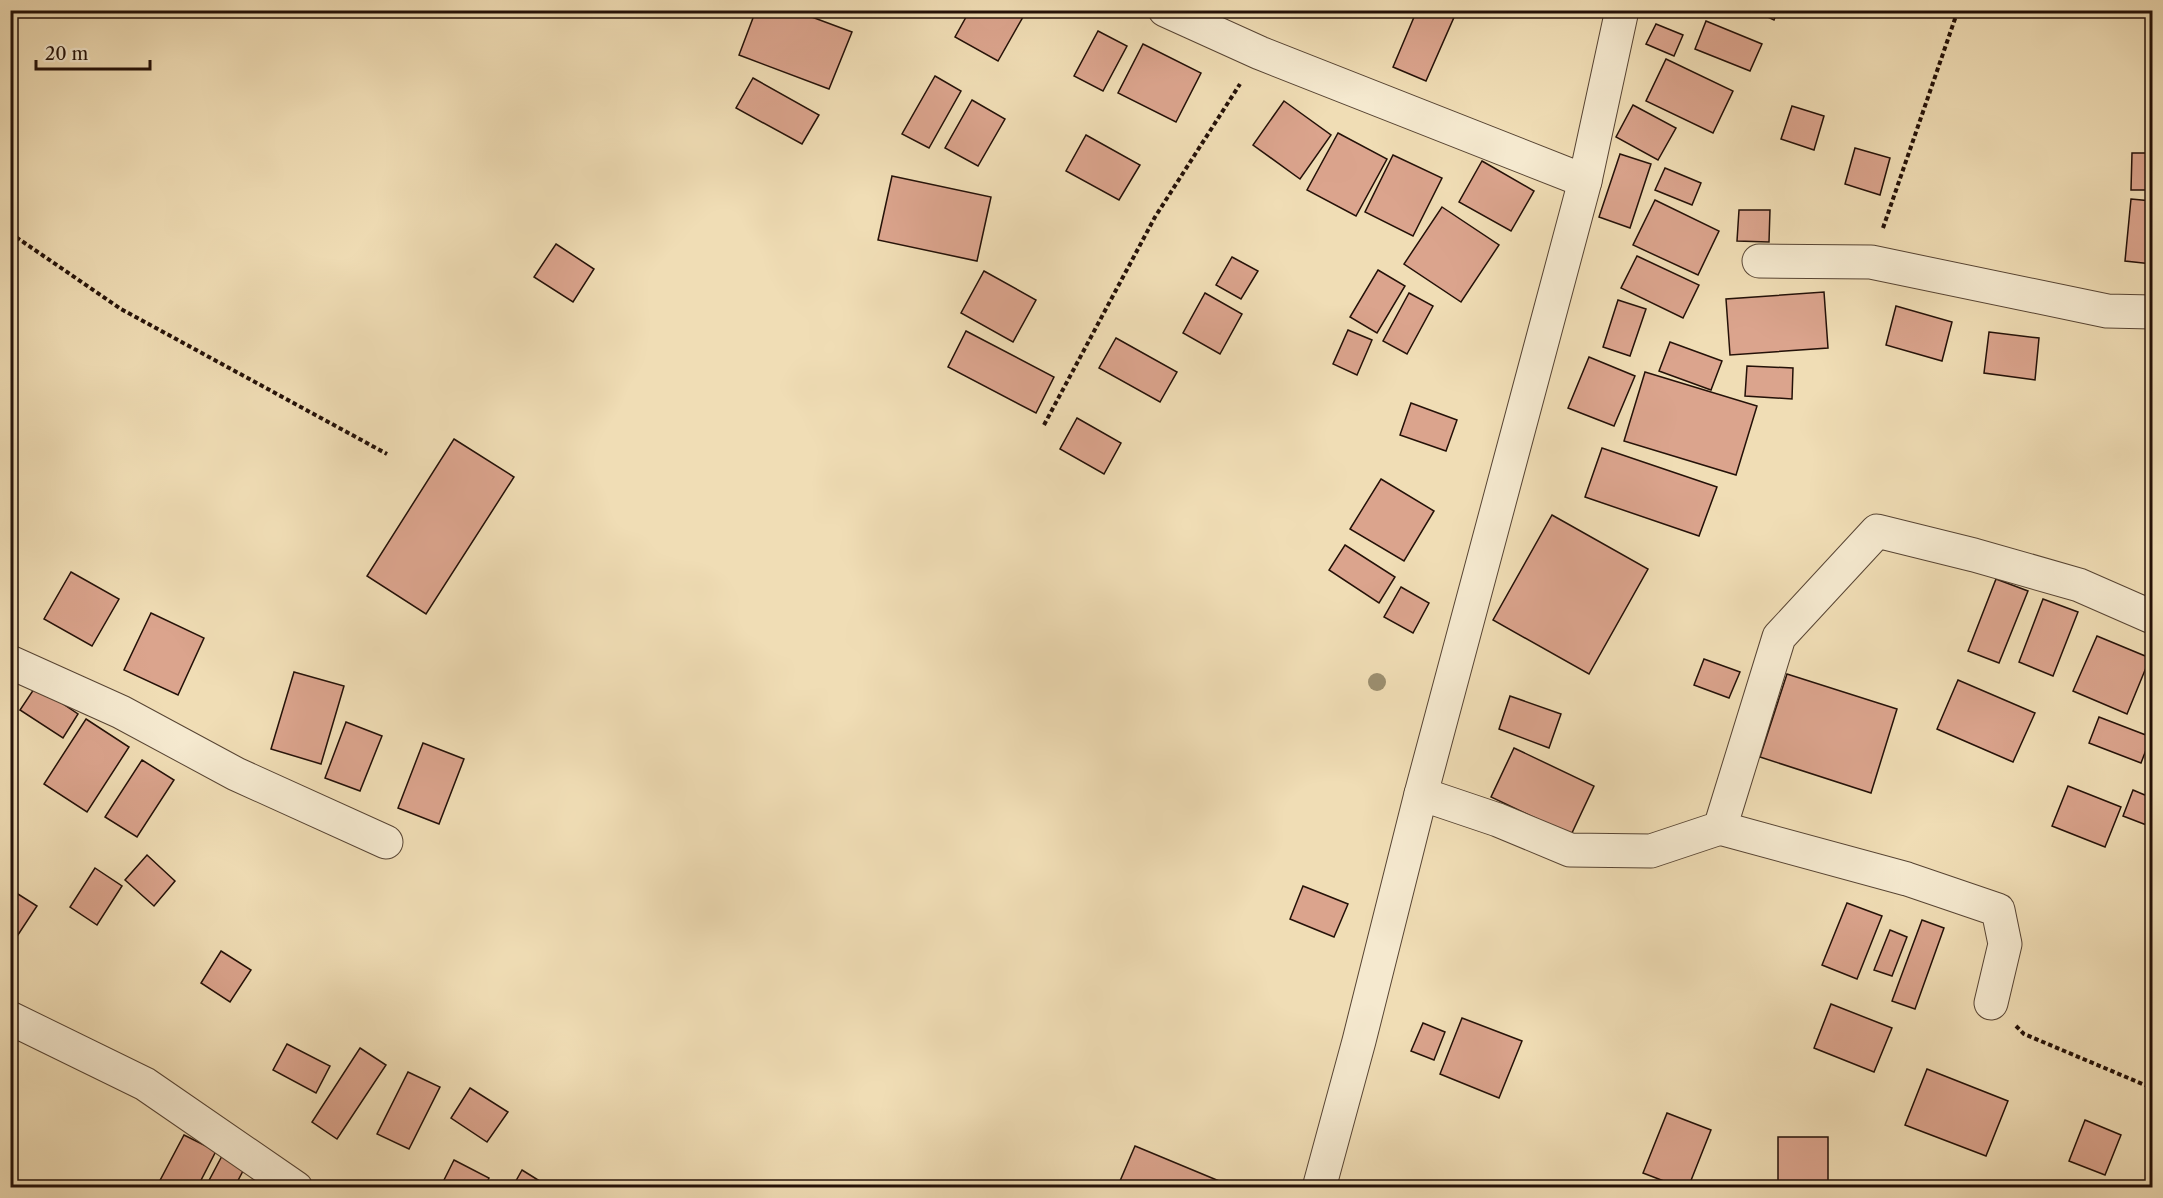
<svg xmlns="http://www.w3.org/2000/svg" width="2163" height="1198" font-family="'Libre Caslon Text',serif">
<style>
.building{fill:#dba48d;stroke:#241108;stroke-width:1.5}
.lines{fill:none;stroke-linecap:round;stroke-linejoin:round}
.minor-casing{stroke:#574433;stroke-width:35}
.path{stroke:#241108;stroke-width:4;stroke-dasharray:4.5 3;stroke-linecap:butt}
.minor{stroke:#f5e9cf;stroke-width:33}
.tree{fill:#9c8f70}
</style>
<rect width="100%" height="100%" fill="#f0ddb5"/>
<filter id="stains"><feTurbulence type="fractalNoise" baseFrequency=".00333" numOctaves="4"/><feColorMatrix values="0 0 0 0 .2 0 0 0 0 .09 0 0 0 0 .02 0 0 0 .5 -.17"/></filter>
<radialGradient id="worn" r=".72"><stop offset=".6" stop-color="#630" stop-opacity="0"/><stop offset="1" stop-color="#630" stop-opacity=".3"/></radialGradient>
<g class="building">
<polygon points="756,10 793,10 852,32 829,89 739,55"/>
<polygon points="970,10 1027,10 998,61 955,37"/>
<polygon points="1417,10 1445,10 1455,15 1426,81 1393,67"/>
<polygon points="1753,10 1778,10 1774,20"/>
<polygon points="1706,21 1762,44 1750,71 1695,49"/>
<polygon points="1656,24 1683,35 1674,56 1646,44"/>
<polygon points="1098,31 1127,46 1103,91 1074,76"/>
<polygon points="1143,44 1201,73 1176,122 1118,93"/>
<polygon points="1666,59 1733,91 1713,133 1646,101"/>
<polygon points="935,76 961,91 929,148 902,134"/>
<polygon points="753,78 819,115 802,144 736,108"/>
<polygon points="972,100 1005,119 978,166 945,148"/>
<polygon points="1284,101 1331,135 1300,179 1253,145"/>
<polygon points="1633,105 1676,128 1658,160 1616,137"/>
<polygon points="1792,106 1824,116 1814,150 1781,139"/>
<polygon points="1338,133 1387,159 1356,216 1307,190"/>
<polygon points="1086,135 1140,165 1119,200 1066,171"/>
<polygon points="1855,148 1890,158 1880,195 1845,184"/>
<polygon points="2132,153 2152,153 2152,190 2131,190"/>
<polygon points="1620,154 1651,164 1630,228 1599,217"/>
<polygon points="1393,155 1442,178 1413,236 1365,212"/>
<polygon points="1482,161 1534,191 1511,231 1459,202"/>
<polygon points="1665,168 1701,183 1692,205 1655,190"/>
<polygon points="892,176 991,197 977,261 878,240"/>
<polygon points="2131,199 2152,201 2152,264 2125,261"/>
<polygon points="1655,200 1719,231 1698,275 1633,245"/>
<polygon points="1442,207 1499,245 1461,302 1404,264"/>
<polygon points="1739,210 1770,210 1769,242 1737,241"/>
<polygon points="556,244 594,269 573,302 534,277"/>
<polygon points="1637,256 1699,285 1683,318 1621,288"/>
<polygon points="1232,257 1258,271 1241,299 1216,285"/>
<polygon points="1378,270 1405,286 1377,333 1350,317"/>
<polygon points="984,271 1036,300 1013,342 961,313"/>
<polygon points="1824,292 1828,348 1730,355 1726,299"/>
<polygon points="1205,293 1242,314 1220,354 1183,333"/>
<polygon points="1409,293 1433,306 1407,354 1383,341"/>
<polygon points="1618,300 1646,309 1630,356 1603,347"/>
<polygon points="1896,306 1952,322 1942,361 1886,345"/>
<polygon points="1348,330 1372,340 1357,375 1333,364"/>
<polygon points="966,331 1054,377 1036,413 948,367"/>
<polygon points="1989,332 2039,338 2035,380 1984,373"/>
<polygon points="1116,338 1177,372 1160,402 1099,368"/>
<polygon points="1670,342 1722,361 1711,390 1659,371"/>
<polygon points="1589,357 1635,376 1614,426 1568,408"/>
<polygon points="1747,366 1793,368 1792,399 1745,396"/>
<polygon points="1645,372 1757,406 1736,475 1624,441"/>
<polygon points="1411,403 1457,420 1446,451 1400,435"/>
<polygon points="1077,418 1121,443 1104,474 1060,449"/>
<polygon points="454,439 514,477 426,614 367,576"/>
<polygon points="1602,448 1717,487 1699,536 1585,497"/>
<polygon points="1381,479 1434,511 1404,561 1350,529"/>
<polygon points="1552,515 1648,569 1589,674 1493,620"/>
<polygon points="1345,545 1395,577 1379,603 1329,570"/>
<polygon points="71,572 119,599 92,646 44,619"/>
<polygon points="1996,579 2028,591 1999,663 1968,651"/>
<polygon points="1401,587 1429,603 1413,633 1384,617"/>
<polygon points="2043,599 2078,612 2053,676 2019,662"/>
<polygon points="151,613 204,638 178,695 124,670"/>
<polygon points="2097,636 2150,658 2127,714 2073,691"/>
<polygon points="1704,659 1740,672 1729,698 1694,685"/>
<polygon points="294,672 344,686 321,764 271,749"/>
<polygon points="1787,674 1897,709 1871,793 1760,757"/>
<polygon points="1958,680 2035,713 2013,762 1937,729"/>
<polygon points="36,686 78,714 63,738 20,710"/>
<polygon points="1510,696 1561,714 1549,748 1499,729"/>
<polygon points="2099,717 2151,737 2141,763 2089,743"/>
<polygon points="86,719 129,747 87,812 44,784"/>
<polygon points="346,722 382,736 360,791 325,778"/>
<polygon points="423,743 464,759 439,824 398,808"/>
<polygon points="1514,748 1594,786 1571,835 1491,797"/>
<polygon points="142,760 174,780 137,837 105,817"/>
<polygon points="2068,786 2121,807 2105,847 2052,826"/>
<polygon points="2133,790 2152,798 2152,816 2149,826 2123,816"/>
<polygon points="147,855 175,881 154,906 125,880"/>
<polygon points="95,868 122,886 97,925 70,907"/>
<polygon points="1303,886 1348,904 1334,937 1290,919"/>
<polygon points="10,889 37,906 10,947"/>
<polygon points="1847,903 1882,916 1857,979 1822,965"/>
<polygon points="1922,920 1944,928 1915,1009 1892,1001"/>
<polygon points="1890,930 1907,937 1892,976 1874,970"/>
<polygon points="221,951 251,970 230,1002 201,983"/>
<polygon points="1831,1004 1892,1028 1874,1072 1814,1048"/>
<polygon points="1462,1018 1522,1041 1499,1098 1440,1074"/>
<polygon points="1423,1023 1445,1032 1434,1060 1411,1051"/>
<polygon points="287,1044 330,1066 316,1093 273,1070"/>
<polygon points="360,1048 386,1065 337,1139 312,1122"/>
<polygon points="1927,1069 2008,1101 1986,1156 1905,1125"/>
<polygon points="408,1072 440,1087 409,1149 377,1134"/>
<polygon points="470,1088 508,1112 487,1142 451,1118"/>
<polygon points="1667,1113 1711,1130 1688,1188 1682,1188 1643,1173"/>
<polygon points="2085,1120 2121,1135 2105,1175 2069,1161"/>
<polygon points="184,1135 216,1151 197,1188 156,1188"/>
<rect x="1778" y="1137" width="50" height="51"/>
<polygon points="1135,1146 1236,1188 1117,1188"/>
<polygon points="222,1156 244,1169 234,1188 205,1188"/>
<polygon points="454,1160 489,1178 484,1188 440,1188"/>
<polygon points="522,1170 551,1188 512,1188"/>
</g>
<g class="lines">
<g class="minor-casing">
<g id="minor">
<polyline points="1165,10 1260,53 1585,181"/>
<polyline points="1759,261 1871,262 2107,311 2152,312"/>
<polyline points="10,662 121,712 236,774 386,842"/>
<polyline points="1421,794 1498,820 1570,850 1651,851 1720,828 1779,637 1877,531 1974,555 2079,585 2152,617"/>
<polyline points="1720,828 1907,879 1998,910 2005,944 1991,1003"/>
<polyline points="10,1018 145,1084 296,1188"/>
<polyline points="1319,1188 1359,1041 1421,794 1585,181 1622,10"/>
</g>
</g>
<g class="path">
<polyline points="1883,228 1958,10"/>
<polyline points="10,233 121,309 387,454"/>
<polyline points="1044,425 1155,217 1240,84"/>
<polyline points="2016,1026 2024,1034 2152,1088"/>
</g>
<use href="#minor" class="minor"/>
</g>
<circle class="tree" cx="1377" cy="682" r="9"/>
<rect width="2163" height="1198" fill="none" stroke="#f0ddb5" stroke-width="36"/>
<rect x="12" y="12" width="2139" height="1174" fill="none" stroke="#241108" stroke-width="3"/>
<rect x="18" y="18" width="2127" height="1162" fill="none" stroke="#241108" stroke-width="1.5"/>
<path d="M36 60v9h114v-9" fill="none" stroke="#241108" stroke-width="3"/>
<text x="45" y="60" font-size="18" fill="#241108" stroke="#f5e9cf" stroke-width="4.5" paint-order="stroke">20 m</text>
<rect width="100%" height="100%" filter="url(#stains)"/>
<rect width="100%" height="100%" fill="url(#worn)"/>
</svg>
